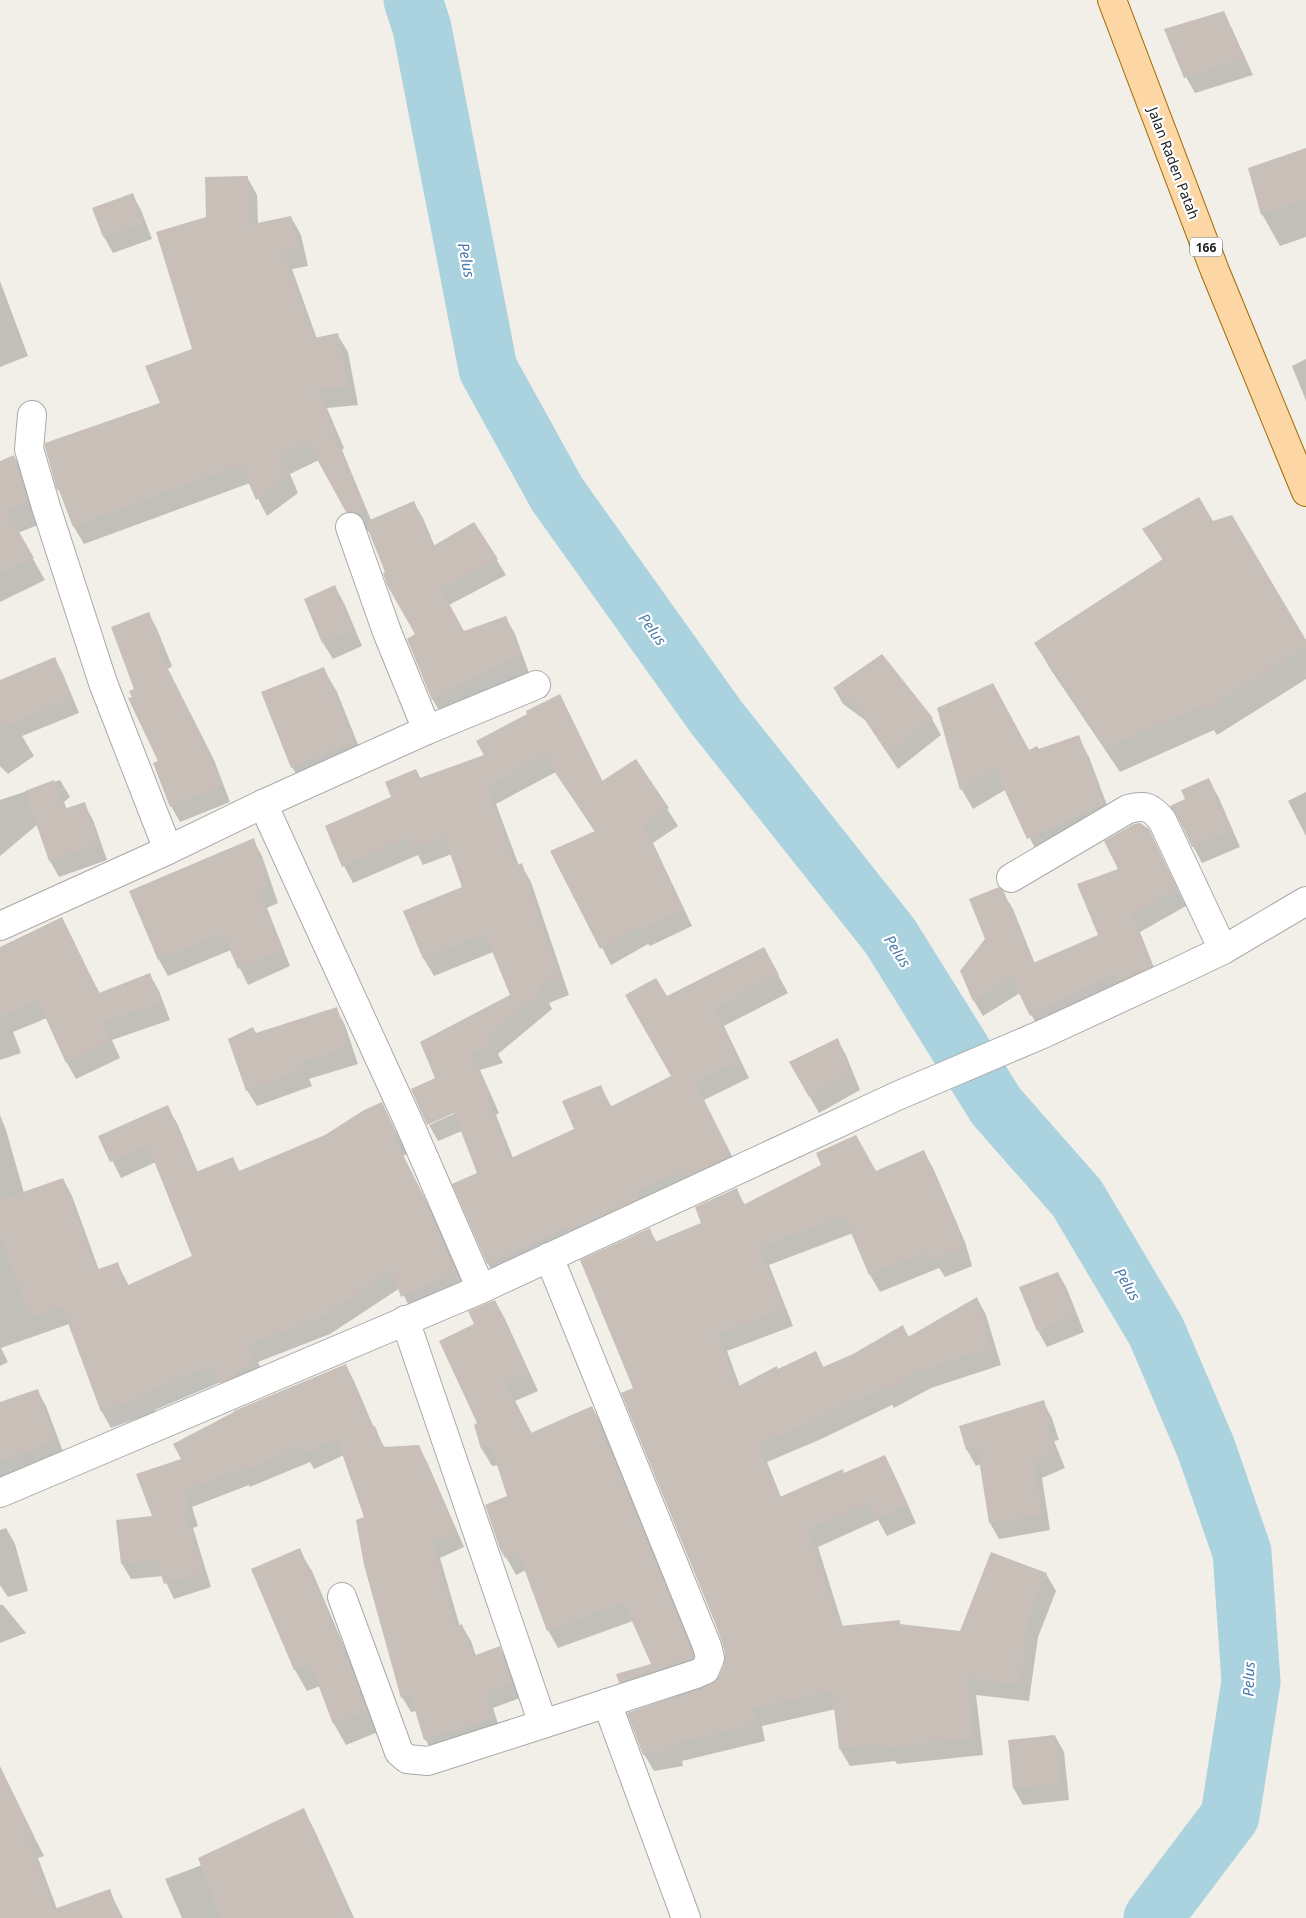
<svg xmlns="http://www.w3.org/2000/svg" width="1306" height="1918" font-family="'Noto Sans',sans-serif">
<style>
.shadow{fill:#0003}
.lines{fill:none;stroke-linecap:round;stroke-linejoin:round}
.river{stroke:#aad3df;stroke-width:59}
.building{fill:#c7bfb8}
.street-casing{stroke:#a9a9a9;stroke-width:30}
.primary-casing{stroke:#a06b00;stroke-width:30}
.street{stroke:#fff;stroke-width:28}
.primary{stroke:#fcd6a4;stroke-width:28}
.labels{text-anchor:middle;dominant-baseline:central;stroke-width:4.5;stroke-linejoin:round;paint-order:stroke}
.shield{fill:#fff;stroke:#646464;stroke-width:1}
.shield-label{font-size:12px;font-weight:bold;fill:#222}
.street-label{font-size:14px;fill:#222;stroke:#fff}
.water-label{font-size:15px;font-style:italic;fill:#4a7aab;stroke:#fff}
</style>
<rect width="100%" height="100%" fill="#f2efe9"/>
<g class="shadow">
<polygon points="1223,13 1232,29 1253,75 1195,93 1186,77"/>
<polygon points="247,177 257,195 258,224 291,217 301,235 308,266 292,269 317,339 337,334 348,352 358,405 327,408 344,448 342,450 371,520 413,502 423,518 435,547 496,559 506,575 449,605 464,632 506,618 515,634 529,673 509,680 442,716 433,700 408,639 416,635 386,572 370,532 364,529 358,530 319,460 290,474 298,493 267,516 250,483 84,544 74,527 59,490 161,403 193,350 207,218"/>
<polygon points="1306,191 1306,237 1280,246 1262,214"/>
<polygon points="132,194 141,210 152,239 113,253 104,237 93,209"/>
<polygon points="0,281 28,356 0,367"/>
<polygon points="1306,359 1306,401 1292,366"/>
<polygon points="14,456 26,478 40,524 18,533 45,580 0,602 0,462"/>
<polygon points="1213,523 1306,642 1306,679 1217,735 1214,730 1120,772 1049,667 1036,643 1163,560 1144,530"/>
<polygon points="335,587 344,603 362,646 333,659 323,643 305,599"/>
<polygon points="148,613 157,629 172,666 168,669 214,760 230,802 180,822 171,806 159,762 133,697"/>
<polygon points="882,655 932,719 941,735 898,769 865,720 843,704 834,688"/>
<polygon points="54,659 62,672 79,713 22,736 34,756 8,774 0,766 0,681"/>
<polygon points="323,668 337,692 367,767 306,791 292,767"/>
<polygon points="560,696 603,782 636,760 678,826 653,843 692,926 650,946 648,944 611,965 552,851 595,832 556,772 496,804 519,866 521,865 531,882 569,995 549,1003 552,1009 498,1054 503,1063 480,1070 499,1113 496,1115 513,1158 575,1130 601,1087 612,1108 672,1076 667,998 773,966 788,993 724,1026 749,1078 704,1100 737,1166 498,1281 488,1264 454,1184 479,1173 462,1131 438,1141 429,1125 460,1111 437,1079 512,996 493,952 434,976 424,959 405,911 464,888 452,854 423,865 418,855 353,883 344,866 393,797 416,770 421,779 486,756"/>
<polygon points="939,709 1029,752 1078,737 1089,757 1114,824 1040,858 1005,790 973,809 962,790"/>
<polygon points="60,780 70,797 64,802 67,810 84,804 93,820 107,860 59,877 50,861 38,824 0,856 0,800"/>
<polygon points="1208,780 1218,796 1240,847 1202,863 1172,807 1187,800"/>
<polygon points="1306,792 1306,836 1288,801"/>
<polygon points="1148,830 1186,906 1140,932 1160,983 1040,1031 1020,993 983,1016 974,1001 962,971 986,939 1003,893 1013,909 1035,964 1099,935 1120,870"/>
<polygon points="253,840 262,856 278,903 267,908 290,966 248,985 231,950 168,976 159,960"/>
<polygon points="63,923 100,994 150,975 159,991 170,1020 112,1040 120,1058 76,1079 67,1063 47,1018 13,1032 21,1053 0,1060 0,963"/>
<polygon points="336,1009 345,1025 358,1064 309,1079 312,1086 257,1106 247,1090 256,1034"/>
<polygon points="837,1039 846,1055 860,1090 819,1113 790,1062"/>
<polygon points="382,1103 407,1154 403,1156 433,1214 469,1297 412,1312 400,1288 330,1334 258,1362 265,1378 230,1399 221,1382 155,1410 156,1412 111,1428 102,1412 69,1324 1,1348 8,1362 0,1366 0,1115 6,1130 24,1193 63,1179 72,1196 99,1270 117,1263 129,1286 194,1257 156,1162 121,1178 100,1136 167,1107 177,1123 198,1173 233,1159 240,1172 325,1136"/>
<polygon points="923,1151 933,1168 965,1242 972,1266 945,1277 939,1268 880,1292 870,1275 853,1233 769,1265 793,1326 727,1351 740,1387 815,1352 824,1368 853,1355 903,1327 909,1337 977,1298 986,1315 1001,1365 931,1388 894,1408 892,1405 819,1440 767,1462 781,1497 844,1475 885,1457 894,1474 916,1523 887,1536 878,1520 818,1547 843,1627 899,1621 901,1625 961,1632 1046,1574 1056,1591 1038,1637 1029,1701 976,1695 983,1755 897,1764 895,1761 850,1766 840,1749 836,1709 762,1726 765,1741 682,1761 683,1766 654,1771 644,1754 720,1677 726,1664 726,1654 635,1388 649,1230 657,1242 702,1224 736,1189 745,1205 876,1173"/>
<polygon points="1058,1273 1067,1289 1084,1332 1047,1347 1038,1331 1021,1288"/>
<polygon points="495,1301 505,1319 538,1391 515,1401 532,1434 592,1407 602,1425 702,1670 630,1700 620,1682 652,1665 633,1621 558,1648 548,1630 526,1570 516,1575 501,1548 508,1497 498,1465 492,1466 482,1449 475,1425 479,1424 476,1325"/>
<polygon points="346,1366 354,1381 374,1428 385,1448 418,1446 427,1462 464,1547 440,1558 460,1627 462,1626 471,1641 476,1656 499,1647 508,1662 520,1698 493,1708 501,1733 434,1754 425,1739 416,1711 411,1712 402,1697 366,1517 344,1455 314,1469 310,1462 250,1487 249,1485 192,1507 198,1526 193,1528 211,1587 174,1599 163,1576 131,1579 122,1564 153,1517 182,1460"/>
<polygon points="37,1390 46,1406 65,1457 0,1482 0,1404"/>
<polygon points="1043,1402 1052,1418 1059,1440 1054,1441 1065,1468 1042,1478 1050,1530 999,1539 990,1523 981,1464 976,1466 967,1450 960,1427"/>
<polygon points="6,1528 15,1544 28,1591 8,1597 0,1585 0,1530"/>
<polygon points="299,1550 312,1571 365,1696 378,1732 346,1745 334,1724 320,1686 307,1691 295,1670 253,1570"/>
<polygon points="0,1605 3,1605 26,1633 0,1643"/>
<polygon points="1055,1736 1064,1752 1069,1800 1023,1805 1014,1789 1009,1742"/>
<polygon points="4,1778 44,1856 38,1858 57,1909 109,1890 123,1918 0,1918 0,1780"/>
<polygon points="303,1810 314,1829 354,1918 182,1918 165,1879 202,1865"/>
</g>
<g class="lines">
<polyline class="river" points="413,0 422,28 488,369 557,494 716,717 890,936 996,1106 1077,1198 1156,1331 1206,1448 1242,1552 1251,1682 1230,1816 1153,1918"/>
</g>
<g class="building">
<polygon points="1224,11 1245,59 1184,78 1164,29"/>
<polygon points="1306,148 1306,200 1261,215 1248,168"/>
<polygon points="248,176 248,225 291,216 298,248 283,251 314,338 338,333 349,388 318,390 335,430 333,432 366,511 359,514 353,512 346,512 308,443 281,456 289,475 256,500 241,465 73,527 59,490 57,490 45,447 45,443 160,403 145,366 192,349 156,232 206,217 205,177"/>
<polygon points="133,193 144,223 103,237 92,208"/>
<polygon points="14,455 28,502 7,511 34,558 0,574 0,461"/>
<polygon points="1199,497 1213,521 1232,515 1306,640 1306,647 1203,712 1200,707 1106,749 1034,643 1163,559 1142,529"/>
<polygon points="414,501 433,546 474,522 498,559 441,589 464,631 506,616 521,657 499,664 432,700 407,639 415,634 387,585 383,573 385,572 365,522"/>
<polygon points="335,585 354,630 322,643 304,599"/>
<polygon points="149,612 164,649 160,653 204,743 205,743 222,786 170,807 153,763 158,761 128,698 132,697 129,691 134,689 111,627"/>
<polygon points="882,654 933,718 888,754 855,704 833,688"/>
<polygon points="55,657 72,699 0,728 0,680"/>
<polygon points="324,667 354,742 291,768 261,692"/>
<polygon points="993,683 1029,750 1037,746 1039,749 1079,735 1104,804 1027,839 995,769 960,790 937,708"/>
<polygon points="560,694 602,781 636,759 669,808 644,825 684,909 639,930 638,928 600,949 550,851 595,831 554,771 547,755 487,786 516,866 522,863 560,977 540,986 543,991 488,1037 494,1045 471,1053 491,1096 487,1098 511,1158 574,1129 562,1101 601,1085 610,1107 671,1076 625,995 656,978 667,996 764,947 779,975 715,1008 740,1061 695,1082 728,1149 722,1152 725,1159 683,1178 681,1171 636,1193 638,1199 568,1231 567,1228 487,1264 452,1184 477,1173 454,1113 427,1125 411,1089 435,1078 420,1042 510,995 485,934 423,959 403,911 462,887 444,836 412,849 408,838 342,867 325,826 391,797 385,782 416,769 420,778 484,755 476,741 527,714 526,711"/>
<polygon points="1209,778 1232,830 1192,847 1176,813 1170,806 1185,799 1181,790"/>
<polygon points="54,780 64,809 85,802 99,844 49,861 25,791"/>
<polygon points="1140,823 1149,829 1178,890 1132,915 1152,966 1117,982 1114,973 1030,1016 1011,977 973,1001 960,971 985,939 969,899 999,887 1004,892 1033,963 1098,935 1077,884 1118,869 1104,841 1134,824"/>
<polygon points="254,838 269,887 259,892 282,950 238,969 223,934 158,960 129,891"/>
<polygon points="62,917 99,993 150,973 161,1003 103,1023 112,1041 66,1063 38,1001 0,1017 0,947"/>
<polygon points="337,1007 349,1048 301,1063 304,1069 246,1091 228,1039 253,1027 256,1033"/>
<polygon points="838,1038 851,1073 809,1097 789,1062"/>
<polygon points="382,1102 398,1138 395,1139 424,1197 460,1281 456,1283 452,1274 401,1297 392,1271 321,1318 249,1345 256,1361 230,1379 220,1383 211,1366 147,1393 147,1395 101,1412 62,1307 29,1318 0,1236 0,1200 63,1178 96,1270 118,1262 126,1286 192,1256 148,1146 110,1162 98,1136 168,1105 196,1172 233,1157 239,1171 325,1135 364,1110"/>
<polygon points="856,1135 876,1171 924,1150 956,1224 963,1248 934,1261 929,1252 869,1275 844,1216 760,1248 784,1309 718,1334 737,1387 777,1366 778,1369 816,1351 823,1367 853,1354 903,1325 908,1337 977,1297 992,1348 921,1371 883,1392 882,1389 809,1423 758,1445 780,1497 843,1469 844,1473 885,1455 908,1505 876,1520 869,1503 809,1530 840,1626 900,1620 900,1624 960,1631 991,1552 1047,1573 1028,1620 1020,1685 967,1678 974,1738 886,1748 885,1744 839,1749 832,1691 753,1709 757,1724 673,1744 674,1749 643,1755 627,1713 711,1684 719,1676 724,1664 725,1654 722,1640 621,1393 633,1388 580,1260 650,1228 655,1242 701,1223 695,1207 737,1188 743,1205 821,1165 816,1153"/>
<polygon points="1058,1272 1076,1316 1037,1331 1019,1287"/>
<polygon points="495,1300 529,1374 506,1383 531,1433 592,1406 692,1651 693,1658 619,1683 616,1674 651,1664 624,1603 547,1631 518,1552 505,1558 500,1549 485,1505 507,1496 491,1446 481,1449 474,1425 477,1423 439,1341 474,1324 468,1311"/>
<polygon points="346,1364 372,1427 375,1426 383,1447 419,1445 457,1532 433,1542 456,1627 462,1624 473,1656 500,1646 512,1683 486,1693 493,1718 424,1740 410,1694 401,1698 364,1565 356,1520 364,1517 337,1439 304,1454 301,1447 240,1472 239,1470 184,1491 190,1511 185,1513 204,1572 164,1584 157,1561 121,1564 116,1520 152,1516 136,1474 181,1459 173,1444 234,1412 234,1411"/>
<polygon points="38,1389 56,1441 0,1461 0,1402"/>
<polygon points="1044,1400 1051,1424 1046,1425 1057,1452 1034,1461 1042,1515 989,1523 977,1447 966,1450 959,1426"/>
<polygon points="300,1548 353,1673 367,1711 333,1724 310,1663 294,1670 251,1569"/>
<polygon points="1055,1735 1061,1784 1013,1789 1008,1740"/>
<polygon points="0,1766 34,1836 28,1838 54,1909 110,1889 120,1918 0,1918"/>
<polygon points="304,1808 352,1918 220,1918 198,1858"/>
</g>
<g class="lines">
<g class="street-casing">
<g id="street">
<polyline points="32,415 29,449 46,507 103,683 168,850"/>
<polyline points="350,527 387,632 427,730"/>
<polyline points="263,804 409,1123 481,1289"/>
<path d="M1011,878l117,-69c17,-4 22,-3 34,11l61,130"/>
<polyline points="0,926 168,850 263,804 427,730 536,685"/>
<polyline points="0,1493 481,1289 897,1096 1045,1033 1179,971 1223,950 1306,901"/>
<polyline points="342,1597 399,1752 407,1759 428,1761 543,1724 405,1320"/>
<polyline points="607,1703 686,1918"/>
<polyline points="543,1724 696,1674 705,1670 710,1658 707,1646 549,1257"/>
</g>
</g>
<g class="primary-casing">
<polyline id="primary" points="1112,0 1215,271 1306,492"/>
</g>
<use href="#street" class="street"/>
<use href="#primary" class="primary"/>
</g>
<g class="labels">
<rect class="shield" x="1190" y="237.5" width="32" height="19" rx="4"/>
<g class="shield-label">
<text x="1206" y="247">166</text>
</g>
<g class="street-label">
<text transform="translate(1174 163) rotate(69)">Jalan Raden Patah</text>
</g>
<g class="water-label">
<text transform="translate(467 260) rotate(79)">Pelus</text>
<text transform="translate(653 629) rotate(54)">Pelus</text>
<text transform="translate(898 951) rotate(57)">Pelus</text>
<text transform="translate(1128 1284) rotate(59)">Pelus</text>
<text transform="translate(1248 1679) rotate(-88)">Pelus</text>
</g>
</g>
</svg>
